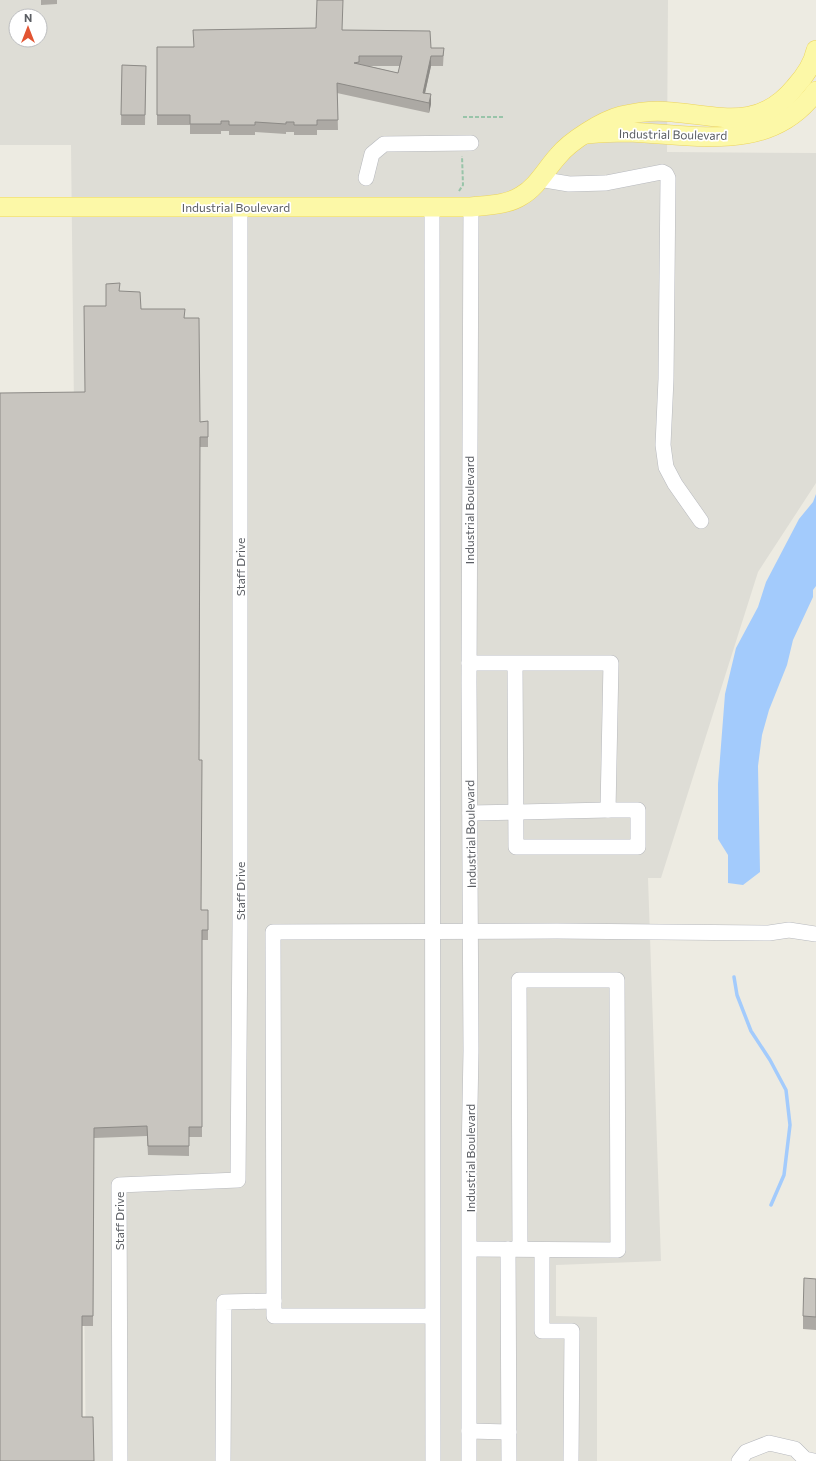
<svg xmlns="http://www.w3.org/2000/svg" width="816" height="1461" font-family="Commissioner,sans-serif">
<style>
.industrial{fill:#deddd6;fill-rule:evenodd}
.water{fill:#a3cbfc}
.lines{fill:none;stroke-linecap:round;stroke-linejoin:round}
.stream{stroke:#a3cbfc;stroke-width:3.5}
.minor-casing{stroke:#b7b9be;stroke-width:16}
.major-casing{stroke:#ecd45c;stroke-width:20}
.path{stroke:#98c4a9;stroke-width:2;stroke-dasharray:4 2;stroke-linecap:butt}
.minor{stroke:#fff;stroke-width:15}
.major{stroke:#fcf8a7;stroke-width:19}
.wall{fill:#aca9a4;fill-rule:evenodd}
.shaded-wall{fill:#8c8a86}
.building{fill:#c8c5bf;stroke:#8c8a86;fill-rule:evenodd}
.labels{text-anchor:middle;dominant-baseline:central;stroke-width:3.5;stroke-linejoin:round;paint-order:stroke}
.street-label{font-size:12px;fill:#5a5d62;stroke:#fff}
</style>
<rect width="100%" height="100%" fill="#edebe2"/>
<path class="industrial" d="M0,0h668l-1,152 149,1v330l-58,89 -97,306h-13l13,383 -105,4v51l41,1v144h-511l-15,-1316h-71zM16,16h24v24h-24z"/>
<polygon class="water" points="816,494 816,586 813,590 813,597 793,640 787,665 769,710 762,735 758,766 760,872 743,885 728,883 728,855 718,839 718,784 725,694 736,648 758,607 766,582 799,519 813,502"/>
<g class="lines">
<polyline class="stream" points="734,977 737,995 751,1031 770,1060 786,1090 790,1125 784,1175 771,1205"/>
<g class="minor-casing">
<g id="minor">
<polyline points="366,178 372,154 384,144 471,143"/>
<polyline points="539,179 569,184 606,183 662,172 666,174 668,178 666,379 663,445 666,467 675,484 701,521"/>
<polyline points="432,207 433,1461"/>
<polyline points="469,663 611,663 608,810 638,810 638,847 516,847 515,663"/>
<polyline points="470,813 608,810"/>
<polyline points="470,1249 618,1250 617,980 519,980 520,1249"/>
<polyline points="508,1249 509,1461"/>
<polyline points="542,1250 542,1331 572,1331 571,1461"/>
<polyline points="432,1316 274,1316 273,932 557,931 769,933 789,930 816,934"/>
<polyline points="469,1431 509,1432"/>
<polyline points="120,1461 119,1185 238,1180 240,926 240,207"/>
<polyline points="223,1461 224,1302 274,1301"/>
<polyline points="469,1461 469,1159 471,1051 469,683 471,207"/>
<polyline points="739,1461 746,1452 769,1443 795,1449 805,1459 814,1461"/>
</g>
</g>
<g class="major-casing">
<g id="major">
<path d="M586,134c13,-1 27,-2 40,-2 67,2 144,23 190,-41"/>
<path d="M0,207h471c16,-2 36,-2 50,-11 16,-9 25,-27 37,-40 12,-15 44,-35 63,-40 16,-4 34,-6 51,-4 48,4 87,19 123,-25 9,-10 18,-23 21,-37"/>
</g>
</g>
<g class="path">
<polyline points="463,117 505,117"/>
<polyline points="459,191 463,185 462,156"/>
</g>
<use href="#minor" class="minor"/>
<use href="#major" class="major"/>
</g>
<g class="wall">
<polygon points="41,0 57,0 57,4 41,5"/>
<path d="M342,30l89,18h13l-1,18h-12l-6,27 6,11 -2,9 -92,-20 1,37h-21v5h-23v-3h-8v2l-31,-2v3h-26v-4h-8v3h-31v-9h-33v-78h36zM369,66h31l-2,7z"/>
<polygon points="122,65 146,66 145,125 121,125"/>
<polygon points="120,291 141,309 185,318 200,422 208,421 208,447 200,447 199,760 201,910 208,910 208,940 202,940 202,1137 189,1137 189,1156 148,1155 147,1136 94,1138 93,1326 82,1326 82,1417 0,1461 85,392 106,306"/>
<polygon points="816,1279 816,1330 803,1329 803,1316"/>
</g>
<g class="shaded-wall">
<polygon points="431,56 431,66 423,102 423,93"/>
<polygon points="431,94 431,104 429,113 429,103"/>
</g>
<g class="building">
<path d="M317,0h26l-1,30 88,1 1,17h13l-1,8h-12l-8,37 8,1 -2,9 -92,-20 1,37h-21v5h-23v-3h-8v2l-31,-2v3h-26v-4h-8v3h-31v-9h-33v-68h37l-1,-17 123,-2zM359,56h43l-4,17 -44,-10 5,-1z"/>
<polygon points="122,65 146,66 145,115 121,115"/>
<polygon points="120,283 119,291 140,292 141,309 185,309 184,318 199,318 200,422 208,421 208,437 200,437 199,760 202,760 201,910 208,910 208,930 202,930 202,1127 189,1127 189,1146 148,1146 147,1126 94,1128 93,1316 82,1316 82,1417 93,1417 94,1461 0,1461 0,393 85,392 84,306 106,306 106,284"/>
<polygon points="804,1278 816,1279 816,1317 803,1316"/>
</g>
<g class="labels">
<g class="street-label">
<text transform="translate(673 134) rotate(1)">Industrial Boulevard</text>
<text x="236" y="207">Industrial Boulevard</text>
<text transform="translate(469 510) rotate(-90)">Industrial Boulevard</text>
<text transform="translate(240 567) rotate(-90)">Staff Drive</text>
<text transform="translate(470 834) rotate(-91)">Industrial Boulevard</text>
<text transform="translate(240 891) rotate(-90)">Staff Drive</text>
<text transform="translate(470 1158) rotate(-90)">Industrial Boulevard</text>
<text transform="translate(119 1221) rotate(-90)">Staff Drive</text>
</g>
</g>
<g transform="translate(28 28)"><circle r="19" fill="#ffffff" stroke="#bdbec0"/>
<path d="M0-3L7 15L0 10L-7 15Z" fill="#e25432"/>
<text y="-6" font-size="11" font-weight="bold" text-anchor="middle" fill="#5a5d62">N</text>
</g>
</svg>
